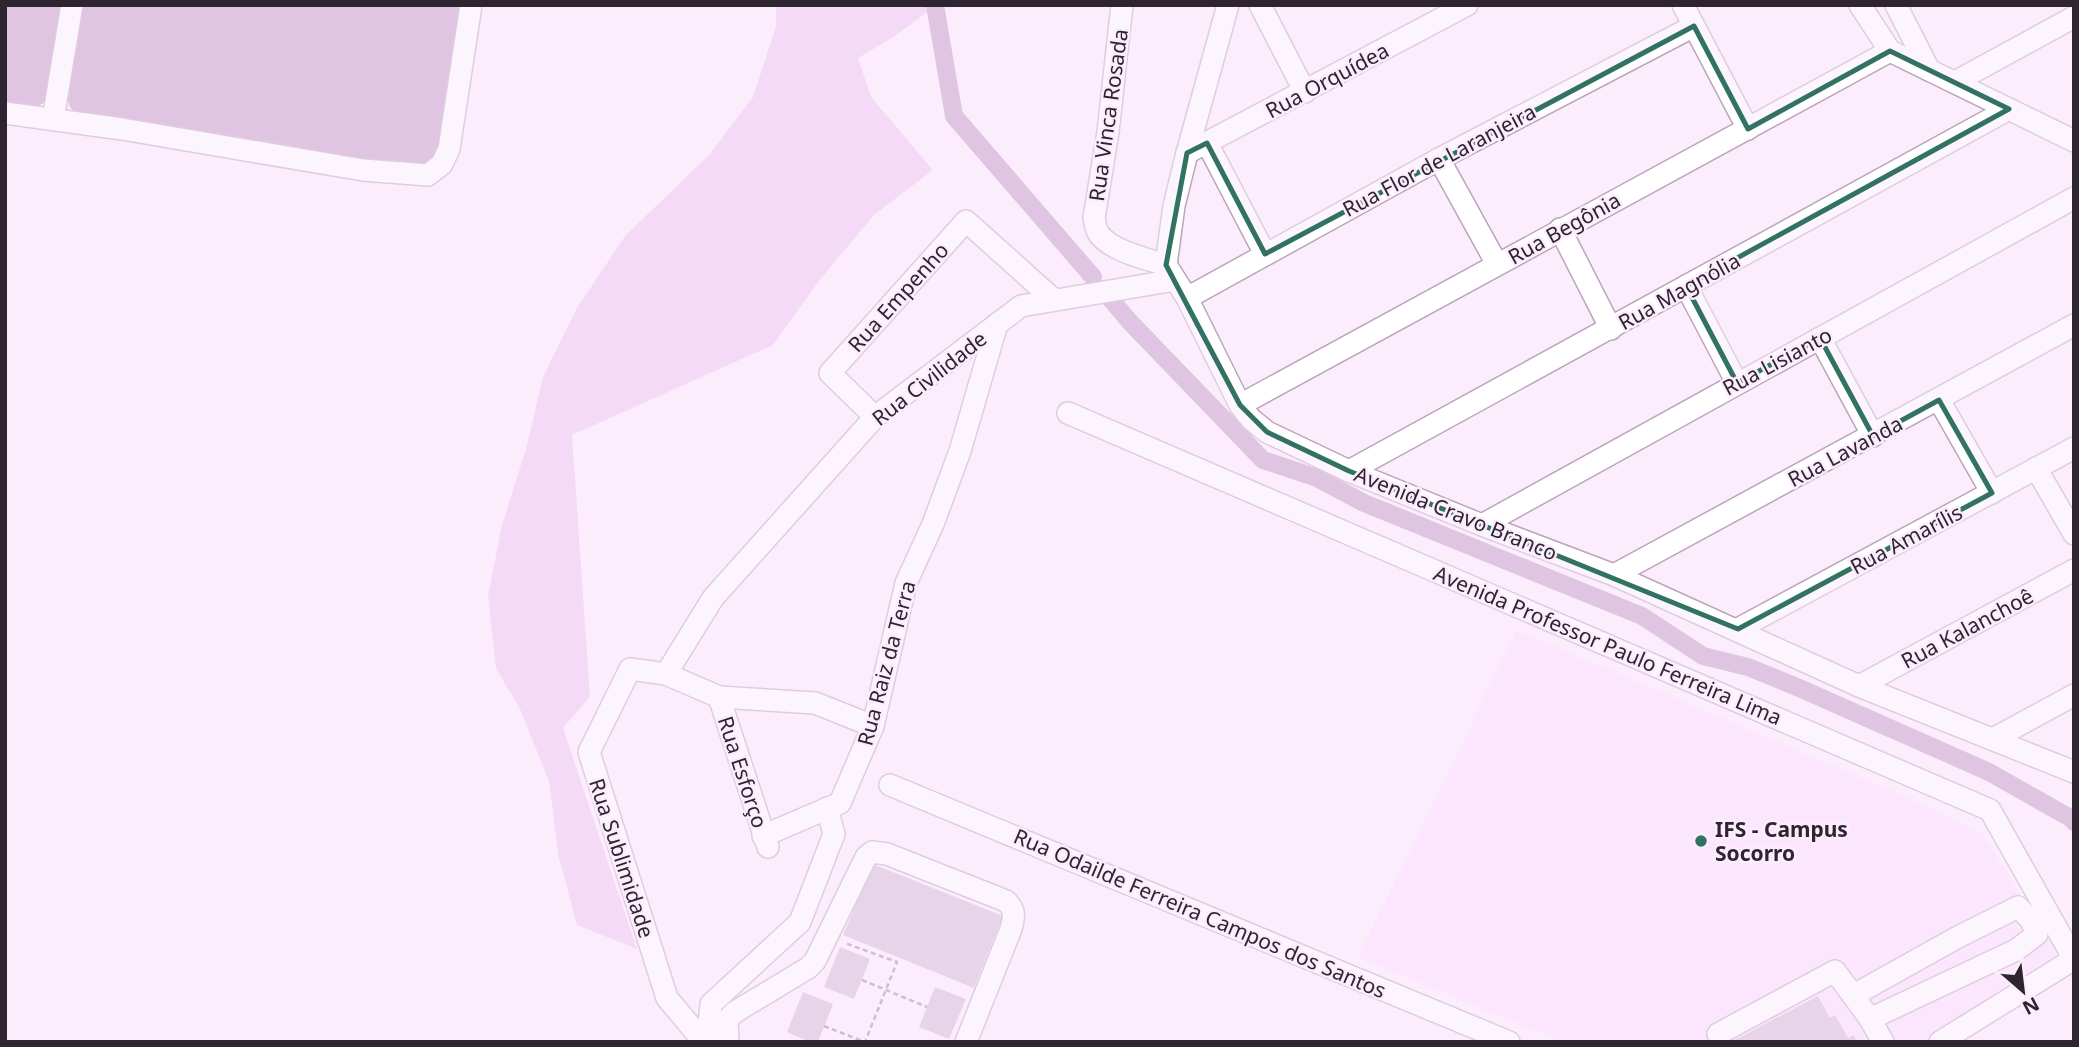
<svg xmlns="http://www.w3.org/2000/svg" width="2079" height="1047" font-family="'Noto Sans',sans-serif">
<style>
.built{fill:#fddeff}
.green{fill:#ebc4ed}
.water{fill:#bc96be}
.lines{fill:none;stroke-linecap:round;stroke-linejoin:round}
.canal{stroke:#bc96be;stroke-width:18}
.building{fill:#cfb6d0}
.minor-casing{stroke:#bda4be;stroke-width:24}
.path{stroke:#938794;stroke-width:2.5;stroke-dasharray:5 3.5;stroke-linecap:butt}
.minor{stroke:#fff;stroke-width:21}
.marked{fill:none;stroke:#317262;stroke-width:5;stroke-linejoin:round}
.poi-dot{fill:#317262;stroke:#fcedfd;stroke-width:2.5}
.labels{text-anchor:middle;dominant-baseline:central;stroke-width:5;stroke-linejoin:round;paint-order:stroke}
.street-label{font-size:21px;fill:#2f2530;stroke:#fcedfd}
.poi-label{font-size:21px;font-weight:bold;fill:#2f2530;stroke:#fcedfd;text-anchor:start}
</style>
<rect width="100%" height="100%" fill="#fcedfd"/>
<polygon class="built" points="1517,630 1932,808 1983,834 2056,952 2055,957 2009,982 1932,1042 1562,1042 1358,957"/>
<polygon class="green" points="776,5 937,5 895,36 858,58 871,97 933,170 874,215 822,277 773,345 572,435 590,697 563,728 637,949 577,925 558,854 549,781 520,709 496,668 488,596 502,525 526,449 543,377 577,308 625,236 709,155 753,97 776,26"/>
<g class="water">
<path d="M5,5h60c-3,21 -9,85 -22,98 -9,8 -26,4 -38,4z"/>
<polygon points="78,5 470,5 443,145 431,165 418,166 211,139 75,113 70,107 66,95"/>
</g>
<g class="lines">
<g class="canal">
<polyline points="935,5 954,116 1093,277"/>
<polyline points="1108,296 1130,322 1263,460 1317,478 1364,503 1642,616 1703,656 1748,667 1797,687 1989,772 2072,819 2074,822"/>
</g>
</g>
<g class="building">
<polygon points="873,864 1003,916 974,988 843,935"/>
<polygon points="840,947 870,959 854,999 824,987"/>
<polygon points="935,987 966,999 949,1039 919,1027"/>
<polygon points="803,992 833,1004 818,1042 810,1042 787,1032"/>
<polygon points="1818,996 1830,1018 1835,1015 1848,1038 1854,1035 1857,1042 1731,1042"/>
</g>
<g class="lines">
<g class="minor-casing">
<g id="minor">
<path d="M1122,5l-14,127 -14,86c1,5 2,12 5,16 12,17 48,25 67,31"/>
<polyline points="1228,5 1187,153 1174,206 1166,265 1187,298 1240,405 1251,419 1267,432 1349,471 1482,525 1614,575 1859,686 2074,772"/>
<polyline points="1260,5 1305,92"/>
<polyline points="1683,5 1748,129"/>
<polyline points="1860,5 1890,51 2074,141"/>
<polyline points="1896,5 1929,70"/>
<polyline points="1955,82 2074,17"/>
<polyline points="5,113 122,129 363,170 428,175 442,164 449,149 471,5"/>
<polyline points="53,119 72,5"/>
<polyline points="1207,143 1265,254"/>
<polyline points="1187,153 1467,5"/>
<polyline points="1439,159 1497,264"/>
<polyline points="1560,229 1611,329"/>
<polyline points="1686,286 1737,383"/>
<polyline points="1187,298 1439,159 1694,26"/>
<polyline points="1820,338 1873,436"/>
<polyline points="1939,400 1992,493"/>
<polyline points="1240,405 1890,51"/>
<polyline points="1068,413 1990,810 2074,959 1940,1042"/>
<polyline points="875,417 830,373 966,221 1053,299"/>
<polyline points="2036,468 2074,534"/>
<polyline points="1349,471 2009,109"/>
<polyline points="1482,525 2074,198"/>
<polyline points="1614,575 2074,325"/>
<polyline points="1738,629 2074,448"/>
<polyline points="666,674 713,598 875,417 888,407 1021,306 1175,280"/>
<polyline points="1859,686 2074,570"/>
<polyline points="719,697 768,847"/>
<polyline points="1993,739 2074,695"/>
<polyline points="890,785 1509,1042"/>
<polyline points="763,836 840,803 873,726 906,583 933,524 960,451 997,324"/>
<polyline points="1854,995 1958,937 2018,907 2031,920 2037,934 2016,950 1870,1019"/>
<polyline points="1718,1034 1835,971 1870,1019 1883,1042"/>
<polyline points="704,1042 667,998 589,752 630,669 666,674 719,697 815,703 873,726"/>
<polyline points="707,1042 711,1004 800,922 834,834 827,808"/>
<path d="M728,1042l-1,-22 8,-8 73,-44 7,-7 51,-104 6,-5 15,2 119,47c10,9 8,16 5,28l-45,113"/>
</g>
</g>
<g class="path">
<polyline points="862,980 927,1007"/>
<polyline points="824,1026 865,1042 897,962 845,943"/>
</g>
<use href="#minor" class="minor"/>
</g>
<path d="M0 0H2079V1047H0ZM1694,26l54,103 142,-78 119,58 -323,177 51,97 83,-45 53,98 66,-36 53,93 -254,136 -389,-158 -82,-39 -27,-27 -74,-140 21,-112 20,-10 58,111z" fill="#fcedfd" fill-opacity=".55" fill-rule="evenodd"/>
<path class="marked" d="M1694,26l54,103 142,-78 119,58 -323,177 51,97 83,-45 53,98 66,-36 53,93 -254,136 -389,-158 -82,-39 -27,-27 -74,-140 21,-112 20,-10 58,111z"/>
<circle class="poi-dot" cx="1701" cy="841" r="7"/>
<g class="labels">
<g class="street-label">
<text transform="translate(1327 80) rotate(-28)">Rua Orquídea</text>
<text transform="translate(1108 115) rotate(-82)">Rua Vinca Rosada</text>
<text transform="translate(1439 160) rotate(-28)">Rua Flor de Laranjeira</text>
<text transform="translate(1564 228) rotate(-29)">Rua Begônia</text>
<text transform="translate(1679 291) rotate(-29)">Rua Magnólia</text>
<text transform="translate(898 297) rotate(-48)">Rua Empenho</text>
<text transform="translate(1777 361) rotate(-28)">Rua Lisianto</text>
<text transform="translate(929 378) rotate(-38)">Rua Civilidade</text>
<text transform="translate(1845 451) rotate(-28)">Rua Lavanda</text>
<text transform="translate(1456 513) rotate(22)">Avenida Cravo Branco</text>
<text transform="translate(1906 539) rotate(-28)">Rua Amarílis</text>
<text transform="translate(1967 628) rotate(-28)">Rua Kalanchoê</text>
<text transform="translate(1608 645) rotate(23)">Avenida Professor Paulo Ferreira Lima</text>
<text transform="translate(886 663) rotate(-75)">Rua Raiz da Terra</text>
<text transform="translate(743 772) rotate(72)">Rua Esforço</text>
<text transform="translate(622 858) rotate(72)">Rua Sublimidade</text>
<text transform="translate(1200 913) rotate(23)">Rua Odailde Ferreira Campos dos Santos</text>
</g>
<g class="poi-label">
<text x="1715" y="829">IFS - Campus<tspan x="1715" dy="24">Socorro</tspan></text>
</g>
</g>
<rect width="2079" height="1047" fill="none" stroke="#2f2530" stroke-width="14"/>
<g transform="translate(2023 991) rotate(152)" stroke="#fcedfd" stroke-width="5" paint-order="stroke">
<path d="M0-5L12 26L0 18L-12 26Z" fill="#2f2530"/>
<text y="-10" font-size="19" font-weight="bold" text-anchor="middle" fill="#2f2530">N</text>
</g>
</svg>
